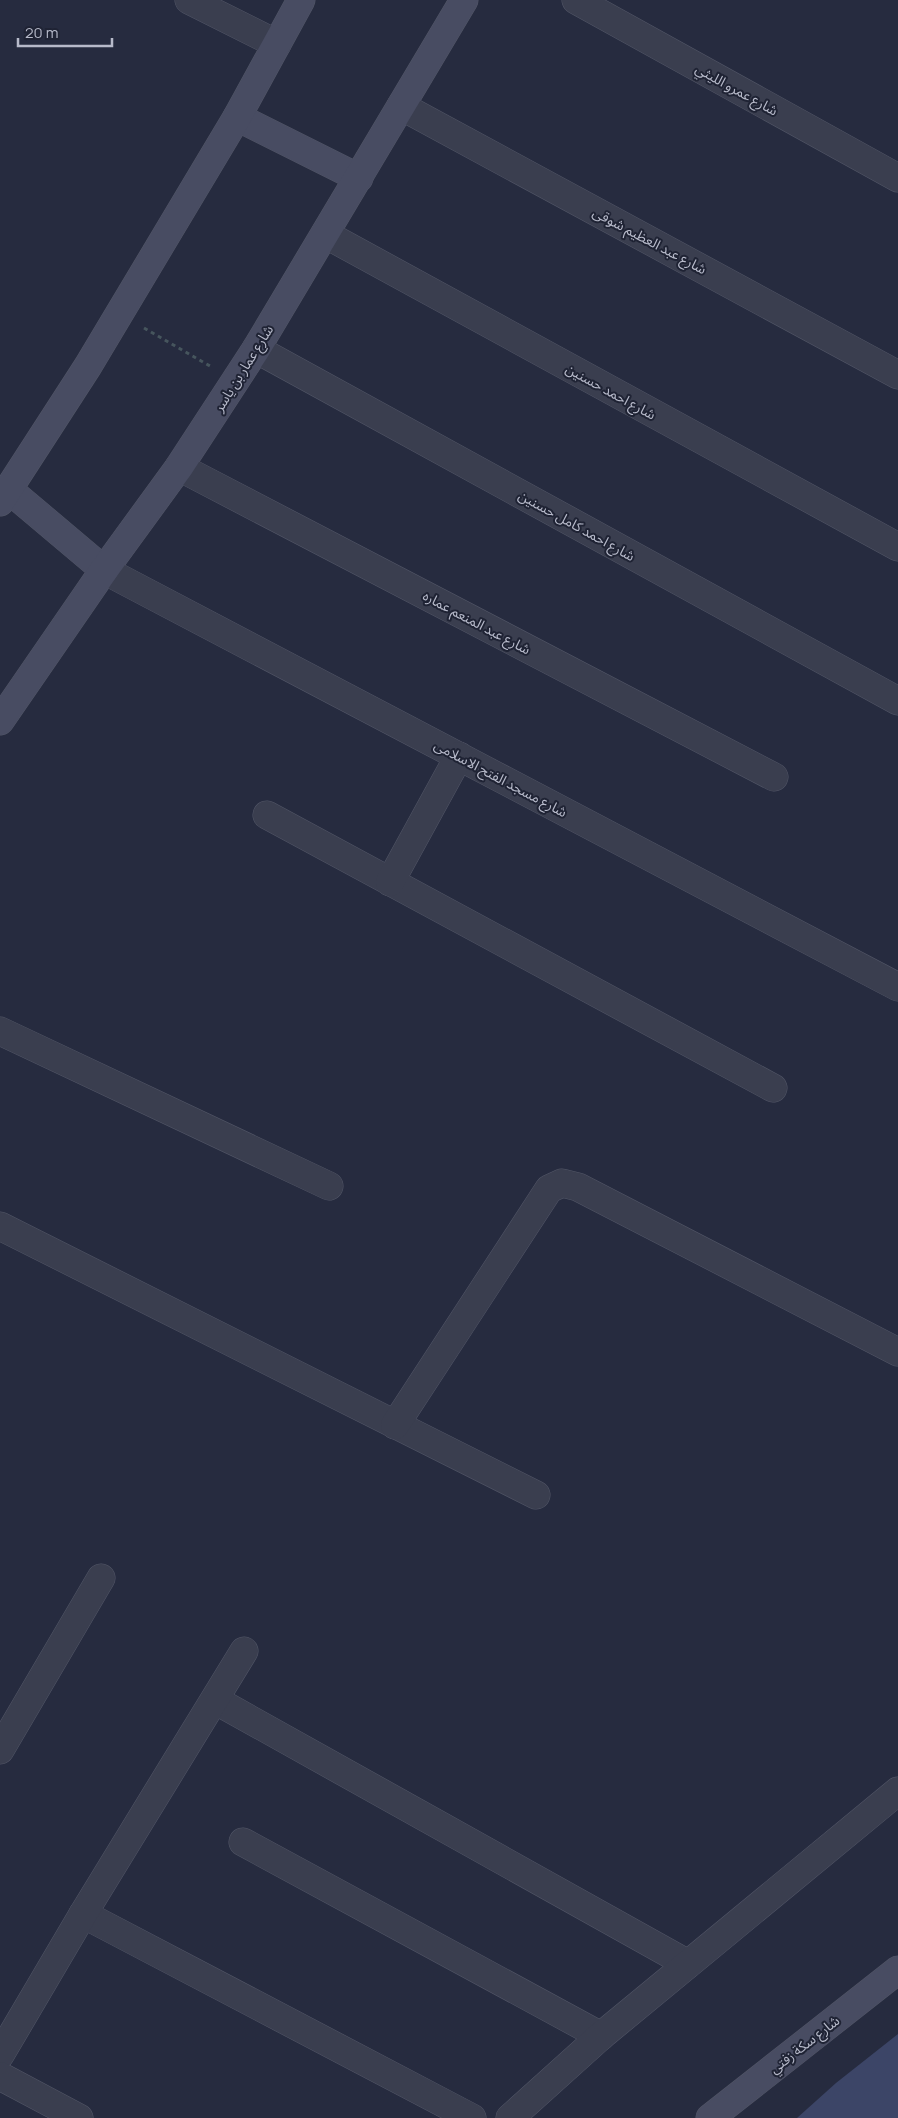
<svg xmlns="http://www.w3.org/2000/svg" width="898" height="2118" font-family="Manrope,'Noto Sans Arabic',sans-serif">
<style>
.water{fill:#3c4567}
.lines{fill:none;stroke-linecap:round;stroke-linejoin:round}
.street-casing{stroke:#525667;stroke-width:29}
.secondary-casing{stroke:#525667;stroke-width:29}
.path{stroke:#46555d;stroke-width:3;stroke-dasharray:4 4;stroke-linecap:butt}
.street{stroke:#3a3e4f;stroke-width:28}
.secondary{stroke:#484c62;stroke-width:28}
.labels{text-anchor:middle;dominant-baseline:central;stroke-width:4;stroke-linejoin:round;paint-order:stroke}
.street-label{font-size:14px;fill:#b7baca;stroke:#1f2334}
</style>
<rect width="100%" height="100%" fill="#262b3f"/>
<polygon class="water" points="898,2034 898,2118 797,2118 836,2083"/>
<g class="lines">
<g class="street-casing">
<g id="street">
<polyline points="189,0 277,44"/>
<polyline points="576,0 898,178"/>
<polyline points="401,106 898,375"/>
<polyline points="325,234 898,547"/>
<polyline points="256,349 898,701"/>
<polyline points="179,467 774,777"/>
<polyline points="104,570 898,987"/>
<polyline points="267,815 773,1088"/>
<polyline points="390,882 459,756"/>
<polyline points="0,1031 329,1186"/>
<polyline points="0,1226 536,1495"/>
<polyline points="395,1425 549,1189 562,1183 578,1187 898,1352"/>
<polyline points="215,1700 688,1964"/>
<polyline points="0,1750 101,1578"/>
<polyline points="243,1842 601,2036"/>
<polyline points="83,1914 472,2118"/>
<polyline points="0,2055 83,1914 244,1651"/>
<polyline points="0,2076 79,2118"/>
<polyline points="510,2118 601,2036 898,1791"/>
</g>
</g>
<g class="secondary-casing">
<g id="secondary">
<polyline points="237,117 359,178"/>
<polyline points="8,489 104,570"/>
<polyline points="0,502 88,366 237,117 301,0"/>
<polyline points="0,721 104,570 179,467 256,349 464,0"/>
<polyline points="710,2118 898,1970"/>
</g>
</g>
<polyline class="path" points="144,328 210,366"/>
<use href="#street" class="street"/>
<use href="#secondary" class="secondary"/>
</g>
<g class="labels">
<g class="street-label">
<text transform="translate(737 89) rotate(29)">شارع عمرو الليثي</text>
<text transform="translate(650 240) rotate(28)">شارع عبد العظيم شوقى</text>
<text transform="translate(243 368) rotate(-58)">شارع عمار بن ياسر</text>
<text transform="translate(611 391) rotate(29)">شارع احمد حسنين</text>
<text transform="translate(577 525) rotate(29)">شارع احمد كامل حسنين</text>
<text transform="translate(477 622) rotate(28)">شارع عبد المنعم عماره</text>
<text transform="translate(501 778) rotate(28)">شارع مسجد الفتح الاسلامى</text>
<text transform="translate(804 2044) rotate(-38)">شارع سكة زفتي</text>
</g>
</g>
<path d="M18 38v8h94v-8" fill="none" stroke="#b7baca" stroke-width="2.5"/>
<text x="25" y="38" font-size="15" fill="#b7baca" stroke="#1f2334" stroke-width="4" paint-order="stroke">20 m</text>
</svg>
